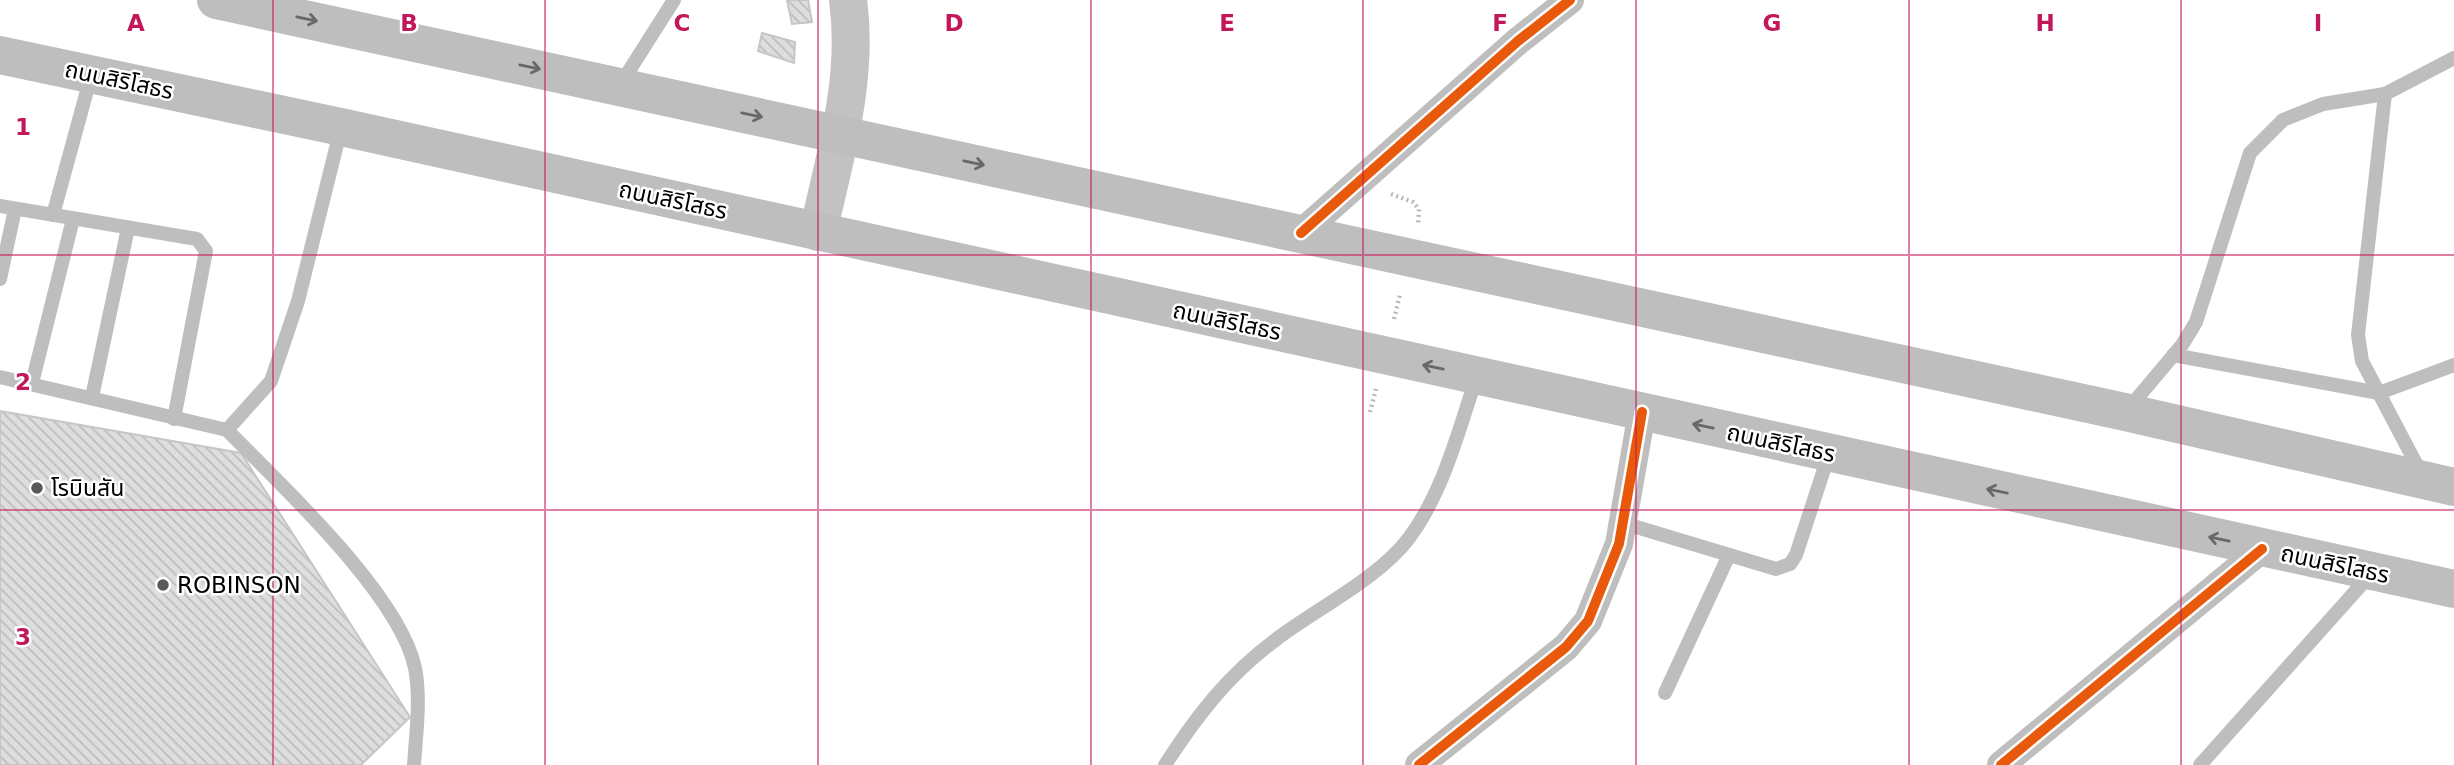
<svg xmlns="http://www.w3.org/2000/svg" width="2454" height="765" font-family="'DejaVu Sans','Noto Sans Thai',sans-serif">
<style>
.building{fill:url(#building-back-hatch);stroke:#c6c6c6;stroke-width:2}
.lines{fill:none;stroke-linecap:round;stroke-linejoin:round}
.path{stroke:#b9b9b9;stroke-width:4.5;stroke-dasharray:2 3.5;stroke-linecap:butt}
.lane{stroke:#bebebe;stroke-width:14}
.street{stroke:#bebebe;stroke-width:28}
.secondary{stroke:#c2c2c2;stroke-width:38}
.highway{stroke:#bebebe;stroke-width:38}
.cycleway-casing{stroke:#fff;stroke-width:15}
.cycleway{stroke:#e8590c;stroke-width:10}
.oneway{stroke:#686868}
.grid{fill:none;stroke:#c2185b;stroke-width:2;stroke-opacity:0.55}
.poi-dot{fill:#595959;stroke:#fff;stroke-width:2.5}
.labels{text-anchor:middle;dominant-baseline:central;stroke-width:5;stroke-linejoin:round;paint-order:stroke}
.street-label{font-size:23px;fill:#000;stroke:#fff}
.poi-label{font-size:23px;fill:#000;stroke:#fff;text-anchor:start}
.grid-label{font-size:23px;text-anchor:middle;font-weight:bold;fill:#c2185b;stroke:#fff;stroke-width:5;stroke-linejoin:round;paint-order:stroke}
</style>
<defs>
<pattern id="building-back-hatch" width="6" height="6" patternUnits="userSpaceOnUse" patternTransform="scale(1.75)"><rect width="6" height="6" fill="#dedede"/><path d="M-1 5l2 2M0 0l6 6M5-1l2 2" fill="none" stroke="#bdbdbd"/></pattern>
</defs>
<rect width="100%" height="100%" fill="#fff"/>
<g class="building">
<polygon points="787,0 808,0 812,22 792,24"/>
<polygon points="762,33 795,42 794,63 758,51"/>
<polygon points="0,411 241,453 410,717 361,765 0,765"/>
</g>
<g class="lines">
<g class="path">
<polyline points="1391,194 1413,202 1419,209 1418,224"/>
<polyline points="1394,319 1400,294"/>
<polyline points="1370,412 1376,389"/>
</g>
<g class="lane">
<polyline points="620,85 674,0"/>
<polyline points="2385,94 2454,58"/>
<polyline points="0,206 197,239 206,251 174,419"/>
<polyline points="53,215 91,76"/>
<polyline points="0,279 15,209"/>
<polyline points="2173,355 2379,393 2454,365"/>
<polyline points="0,377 227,430 271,381 298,301 341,128"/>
<polyline points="32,383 73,219"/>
<polyline points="92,397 128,228"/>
<polyline points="2129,408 2182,345 2196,322 2250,153 2283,120 2323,104 2385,94 2358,335 2362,361 2422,475"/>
<path d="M227,430c54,55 173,165 188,238 6,31 1,66 -1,97"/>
<polyline points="1623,523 1776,569 1790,564 1796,555 1829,454"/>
<polyline points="1665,693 1729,555"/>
<path d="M1165,765c33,-51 64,-91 113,-127 40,-30 101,-60 131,-100 35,-47 49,-107 68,-162"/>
<polyline points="2200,765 2370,575"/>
</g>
<g class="street">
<polyline points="1301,233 1518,41 1570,0"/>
<polyline points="1419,765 1566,647 1588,621 1619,544 1642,412"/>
<polyline points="2001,765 2262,549"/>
</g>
<path class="secondary" d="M818,232c17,-75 41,-155 30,-232"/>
<g class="highway">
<polyline points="216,0 2125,412 2454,487"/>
<polyline points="0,55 341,127 2454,589"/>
</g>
<g class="cycleway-casing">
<g id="cycleway">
<polyline points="1301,233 1518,41 1570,0"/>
<polyline points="1419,765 1566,647 1588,621 1619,544 1642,412"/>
<polyline points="2001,765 2262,549"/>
</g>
</g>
<use href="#cycleway" class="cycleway"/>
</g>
<defs><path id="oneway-shaft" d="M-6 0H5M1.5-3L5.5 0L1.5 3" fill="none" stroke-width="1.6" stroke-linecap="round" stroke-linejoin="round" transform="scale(1.75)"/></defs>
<g class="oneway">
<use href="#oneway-shaft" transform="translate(307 19) rotate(12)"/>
<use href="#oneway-shaft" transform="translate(530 67) rotate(12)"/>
<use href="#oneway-shaft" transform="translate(752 115) rotate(12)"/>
<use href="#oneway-shaft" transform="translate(974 163) rotate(12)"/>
<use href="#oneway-shaft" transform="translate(1433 367) rotate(-168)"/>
<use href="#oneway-shaft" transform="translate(1703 426) rotate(-168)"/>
<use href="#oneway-shaft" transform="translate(1997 491) rotate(-168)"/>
<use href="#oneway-shaft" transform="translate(2219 539) rotate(-168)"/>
</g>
<path class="grid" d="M273,0v765M545,0v765M818,0v765M1091,0v765M1363,0v765M1636,0v765M1909,0v765M2181,0v765M0,255h2454M0,510h2454"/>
<g class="poi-dot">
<circle cx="37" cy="488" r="7"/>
<circle cx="163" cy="585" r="7"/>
</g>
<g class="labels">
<g class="street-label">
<text transform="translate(119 80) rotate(12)">ถนนสิริโสธร</text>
<text transform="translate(673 200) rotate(12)">ถนนสิริโสธร</text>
<text transform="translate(1227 321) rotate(12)">ถนนสิริโสธร</text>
<text transform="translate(1781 443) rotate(12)">ถนนสิริโสธร</text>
<text transform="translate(2335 564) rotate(12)">ถนนสิริโสธร</text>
</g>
<g class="poi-label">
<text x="51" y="488">โรบินสัน</text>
<text x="177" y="585">ROBINSON</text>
</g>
</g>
<g class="grid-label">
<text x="136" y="31">A</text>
<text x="409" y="31">B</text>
<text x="682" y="31">C</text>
<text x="954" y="31">D</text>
<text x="1227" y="31">E</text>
<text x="1500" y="31">F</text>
<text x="1772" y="31">G</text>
<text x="2045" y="31">H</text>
<text x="2318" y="31">I</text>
<text x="23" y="135">1</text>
<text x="23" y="390">2</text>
<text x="23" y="645">3</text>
</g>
</svg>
